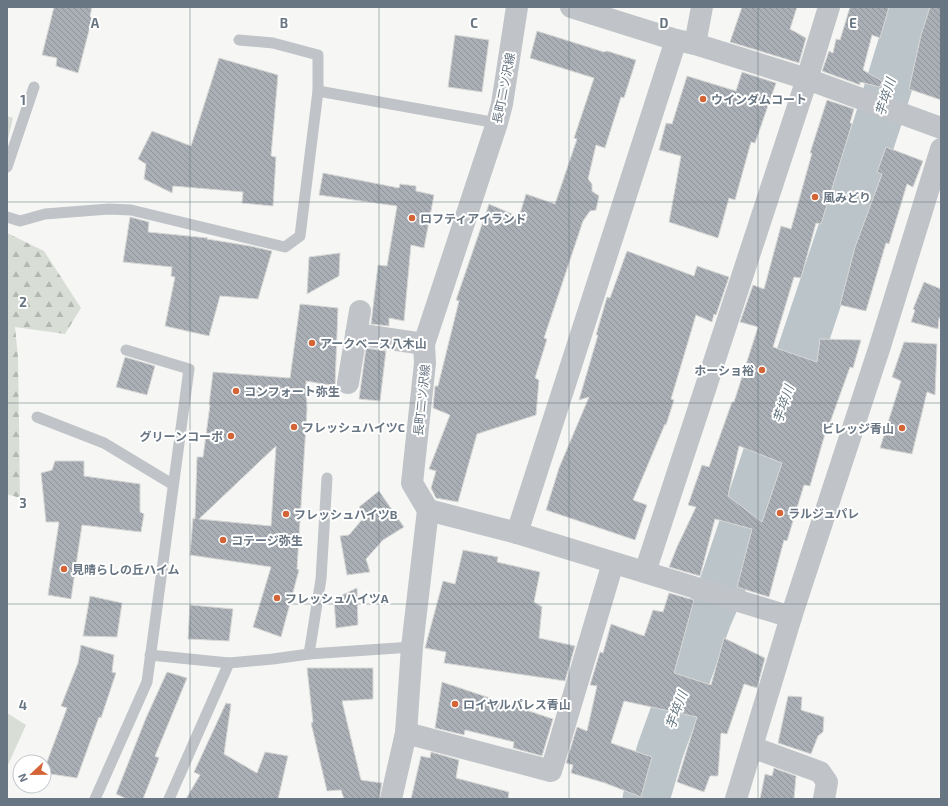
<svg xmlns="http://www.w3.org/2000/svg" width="948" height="806" font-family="'Exo 2','Noto Sans JP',sans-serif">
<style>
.forest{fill:url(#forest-firs)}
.park{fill:#d8ddd5}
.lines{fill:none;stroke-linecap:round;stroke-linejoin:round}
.river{stroke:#bbc4c9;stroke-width:47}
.building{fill:url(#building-back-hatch);stroke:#d8d8d6;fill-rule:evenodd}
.lane{stroke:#c0c3c7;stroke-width:11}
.street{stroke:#c0c3c7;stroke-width:22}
.grid{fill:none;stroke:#687582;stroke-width:1;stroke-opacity:0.55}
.poi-dot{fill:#d46436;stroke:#fff;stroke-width:1.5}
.labels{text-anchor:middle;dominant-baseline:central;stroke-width:4;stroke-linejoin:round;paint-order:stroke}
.street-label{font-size:12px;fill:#687582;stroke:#fff}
.poi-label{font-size:12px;font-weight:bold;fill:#687582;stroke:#fff;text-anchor:start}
.water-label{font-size:13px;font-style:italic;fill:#64767f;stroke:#fff}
.grid-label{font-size:13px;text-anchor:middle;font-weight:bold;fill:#687582;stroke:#fff;stroke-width:4;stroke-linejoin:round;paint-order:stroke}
</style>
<defs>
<pattern id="forest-firs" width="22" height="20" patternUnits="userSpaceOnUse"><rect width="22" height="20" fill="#d8ddd5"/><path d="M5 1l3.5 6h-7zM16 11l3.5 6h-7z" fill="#b3b8b2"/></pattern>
<pattern id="building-back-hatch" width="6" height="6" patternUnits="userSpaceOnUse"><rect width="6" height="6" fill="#a9afb5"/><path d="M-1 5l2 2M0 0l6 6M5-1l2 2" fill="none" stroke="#8d9399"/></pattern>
</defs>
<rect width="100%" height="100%" fill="#f6f7f4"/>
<g class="forest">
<polygon points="7,116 13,118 7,143"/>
<polygon points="7,233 44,251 81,308 65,334 15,327 18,357 20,498 7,494"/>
</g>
<polygon class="park" points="7,713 26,725 7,767"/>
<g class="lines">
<polyline class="river" points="646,799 660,751 709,616 723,584 877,124 913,7"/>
</g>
<g class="building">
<polygon points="54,7 92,7 90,16 92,19 78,73 56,66 57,58 42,55"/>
<polygon points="742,7 797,7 790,29 806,38 799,63 730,42"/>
<polygon points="850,7 889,7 880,38 872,35 863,70 882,81 880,87 860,82 860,85 822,71 829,51 833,53 836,39 840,40"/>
<polygon points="930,7 941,7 941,100 909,89 921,35"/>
<polygon points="537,31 604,52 607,51 636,60 624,98 621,97 605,148 596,145 588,179 592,184 592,191 599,196 596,210 590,211 583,221 544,338 547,339 535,378 539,380 536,415 477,434 458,502 436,498 431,488 436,471 429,469 450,415 433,408 435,387 435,386 438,386 459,301 456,300 489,204 519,217 526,194 555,204 577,139 574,138 594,78 530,58"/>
<polygon points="455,35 489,40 482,92 448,87"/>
<polygon points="219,58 278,75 271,156 276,157 273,206 242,203 243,192 173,186 172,193 144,179 146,164 138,159 152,131 191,146"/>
<polygon points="742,72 776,83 755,143 751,142 735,200 729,198 718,238 669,222 681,156 659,150 666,123 672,124 687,76 736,91"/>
<path d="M827,100l27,9 -4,14 2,1 -31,100 -5,-1 -15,55 -7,-1 -21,70 44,15 3,-23 41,1 -8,28 -3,-1 -22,61 -1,-1 -17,59 -6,-1 -17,56 -3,-1 -15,57 -32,-10 15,-58 -37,-10 -15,57 -31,-9 8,-20 19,-40 -8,-2 14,-40 7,2 23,-65h2l24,-75 -18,-5 13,-37 11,4 17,-63 10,3 21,-76h-2zM739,446l43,17 -20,59 -34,-26z"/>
<polygon points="886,147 923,161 913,187 907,184 889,244 886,243 866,311 840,305 855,247 882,174 877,172"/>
<polygon points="323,173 399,188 400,184 416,186 416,191 434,195 424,248 411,245 404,321 389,318 389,326 371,324 378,265 387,266 397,206 319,195"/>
<polygon points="130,217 149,222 148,232 208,238 207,239 250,246 272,251 258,299 220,296 209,336 165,326 175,277 171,276 172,267 123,262"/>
<polygon points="627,251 694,276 697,266 729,277 716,315 714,314 712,322 696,315 671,399 674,400 666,425 665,424 633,500 647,505 635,540 546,510 559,468 589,397 579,400 598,335 596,335 607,297 610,298"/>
<polygon points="340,253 339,276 307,294 309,257"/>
<polygon points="924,282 941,289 941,319 939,318 938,329 911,322 915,310 913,309"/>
<path d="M300,304l38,4 -3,78 -29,-5 1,29 -10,159 2,1 -18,67 -28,-10 18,-60 -81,-12 3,-37 2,1 2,-62h6l7,-52h-1l4,-33 77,6zM276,446l-5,80 -72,-7z"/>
<polygon points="904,342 937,344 935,395 927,392 912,454 880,448 901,381 892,377"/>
<polygon points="366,348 386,351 380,401 359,399"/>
<polygon points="125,357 155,366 147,395 116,387"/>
<polygon points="55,461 84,461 84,476 140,484 140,512 144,514 141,532 82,525 71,599 48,595 59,522 46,522 41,473 52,470"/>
<polygon points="379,491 404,527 383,540 366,559 370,572 347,575 340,536 349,535 366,515 359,507"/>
<polygon points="463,550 498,557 497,562 540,572 534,602 542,607 539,638 575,646 565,681 444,663 446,652 425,648 443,581 455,584"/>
<polygon points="357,588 358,625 336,628 334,599"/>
<polygon points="669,593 694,600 674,673 711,685 724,638 765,658 757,688 744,684 727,734 721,733 718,776 710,776 704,792 677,782 697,717 624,701 611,743 652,757 641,797 605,783 571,773 573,765 566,763 577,727 587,731 597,686 590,685 600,652 603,653 611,624 644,636 653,610 663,612"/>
<polygon points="90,596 122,603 117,637 83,636"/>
<polygon points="190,605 233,609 229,641 188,639"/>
<polygon points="81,645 114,655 112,672 116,673 101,718 99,717 77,778 44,773 44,770 67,708 61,706 78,663"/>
<polygon points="307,668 373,668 373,699 342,701 361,780 382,783 379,799 344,799 341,790 327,791 311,723 313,722"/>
<polygon points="167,672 187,678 155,756 159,758 143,799 127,799 116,794 146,718"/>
<polygon points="442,682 553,719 542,756 513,748 514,742 465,730 464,735 435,728"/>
<polygon points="788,696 802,697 801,710 824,717 823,732 818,736 811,754 778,743"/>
<polygon points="226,703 231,704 224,754 257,773 265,752 288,756 278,799 186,799 200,775 194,772"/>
<polygon points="431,752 459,760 456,778 509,792 508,799 411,799 421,756 430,758"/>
<polygon points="774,768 796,776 794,799 760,799 765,774 772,776"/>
</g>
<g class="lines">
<g class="lane">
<polyline points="318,91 497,123"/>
<polyline points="7,167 34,87"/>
<polyline points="7,217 20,221 45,214 109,209 131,210 285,247 300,236 318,91 318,55 273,43 239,40"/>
<polyline points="37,417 104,443 172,484"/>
<polyline points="309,654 321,579 327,478"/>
<polyline points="150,655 229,663 273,659 309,654 412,647"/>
<polyline points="95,799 147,682 189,369 126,350"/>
<polyline points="169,799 229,663"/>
</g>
<g class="street">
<polyline points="571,7 676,40 695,44 807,79 941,128"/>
<polyline points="695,44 702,7"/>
<polyline points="356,334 424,344"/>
<polyline points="348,383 360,311"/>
<polyline points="428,510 517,533 791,617"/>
<polyline points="517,533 676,40"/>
<polyline points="645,572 807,79 829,7"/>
<polyline points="406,733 551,771 613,563"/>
<polyline points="752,747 820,772 827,782 824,799"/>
<polyline points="391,799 406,733 412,647 428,510 412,483 425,363 424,344 497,123 502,104 517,7"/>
<polyline points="736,799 791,617 880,346 941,149"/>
</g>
</g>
<path class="grid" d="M190,7v792M379,7v792M569,7v792M758,7v792M7,202h934M7,403h934M7,604h934"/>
<g class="poi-dot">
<circle cx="703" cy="99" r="4"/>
<circle cx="815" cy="197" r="4"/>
<circle cx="412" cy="218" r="4"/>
<circle cx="312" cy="343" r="4"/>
<circle cx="762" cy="370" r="4"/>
<circle cx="236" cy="391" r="4"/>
<circle cx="294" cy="427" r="4"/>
<circle cx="902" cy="428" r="4"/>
<circle cx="231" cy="436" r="4"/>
<circle cx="780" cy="513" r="4"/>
<circle cx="286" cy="514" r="4"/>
<circle cx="223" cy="540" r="4"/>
<circle cx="64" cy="569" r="4"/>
<circle cx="277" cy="598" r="4"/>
<circle cx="455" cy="704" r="4"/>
</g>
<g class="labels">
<g class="street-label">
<text transform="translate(503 88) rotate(-79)">長町二ツ沢線</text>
<text transform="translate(421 400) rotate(-84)">長町二ツ沢線</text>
</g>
<g class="poi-label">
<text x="711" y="99">ウインダムコート</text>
<text x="823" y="197">風みどり</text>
<text x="420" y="218">ロフティアイランド</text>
<text x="320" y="343">アークベース八木山</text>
<text x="754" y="370" text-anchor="end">ホーショ裕</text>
<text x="244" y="391">コンフォート弥生</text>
<text x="302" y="427">フレッシュハイツC</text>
<text x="894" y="428" text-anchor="end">ビレッジ青山</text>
<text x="223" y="436" text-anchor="end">グリーンコーポ</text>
<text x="788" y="513">ラルジュパレ</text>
<text x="294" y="514">フレッシュハイツB</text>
<text x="231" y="540">コテージ弥生</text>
<text x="72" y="569">見晴らしの丘ハイム</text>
<text x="285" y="598">フレッシュハイツA</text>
<text x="463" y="704">ロイヤルパレス青山</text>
</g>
<g class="water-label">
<text transform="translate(885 97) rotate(-73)">芋埣川</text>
<text transform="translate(783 404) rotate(-71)">芋埣川</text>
<text transform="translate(676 710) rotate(-70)">芋埣川</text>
</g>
</g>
<g class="grid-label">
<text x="95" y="28">A</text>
<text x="284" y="28">B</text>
<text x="474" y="28">C</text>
<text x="664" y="28">D</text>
<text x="853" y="28">E</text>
<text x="23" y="105">1</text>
<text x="23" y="307">2</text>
<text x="23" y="508">3</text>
<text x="23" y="710">4</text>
</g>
<rect width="948" height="806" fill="none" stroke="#687582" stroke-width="16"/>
<g transform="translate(32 774) rotate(248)"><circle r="19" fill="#ffffff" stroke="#c3c8cd"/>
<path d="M0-3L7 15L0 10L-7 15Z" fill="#d46436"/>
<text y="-6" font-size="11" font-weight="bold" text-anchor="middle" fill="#687582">N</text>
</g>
</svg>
